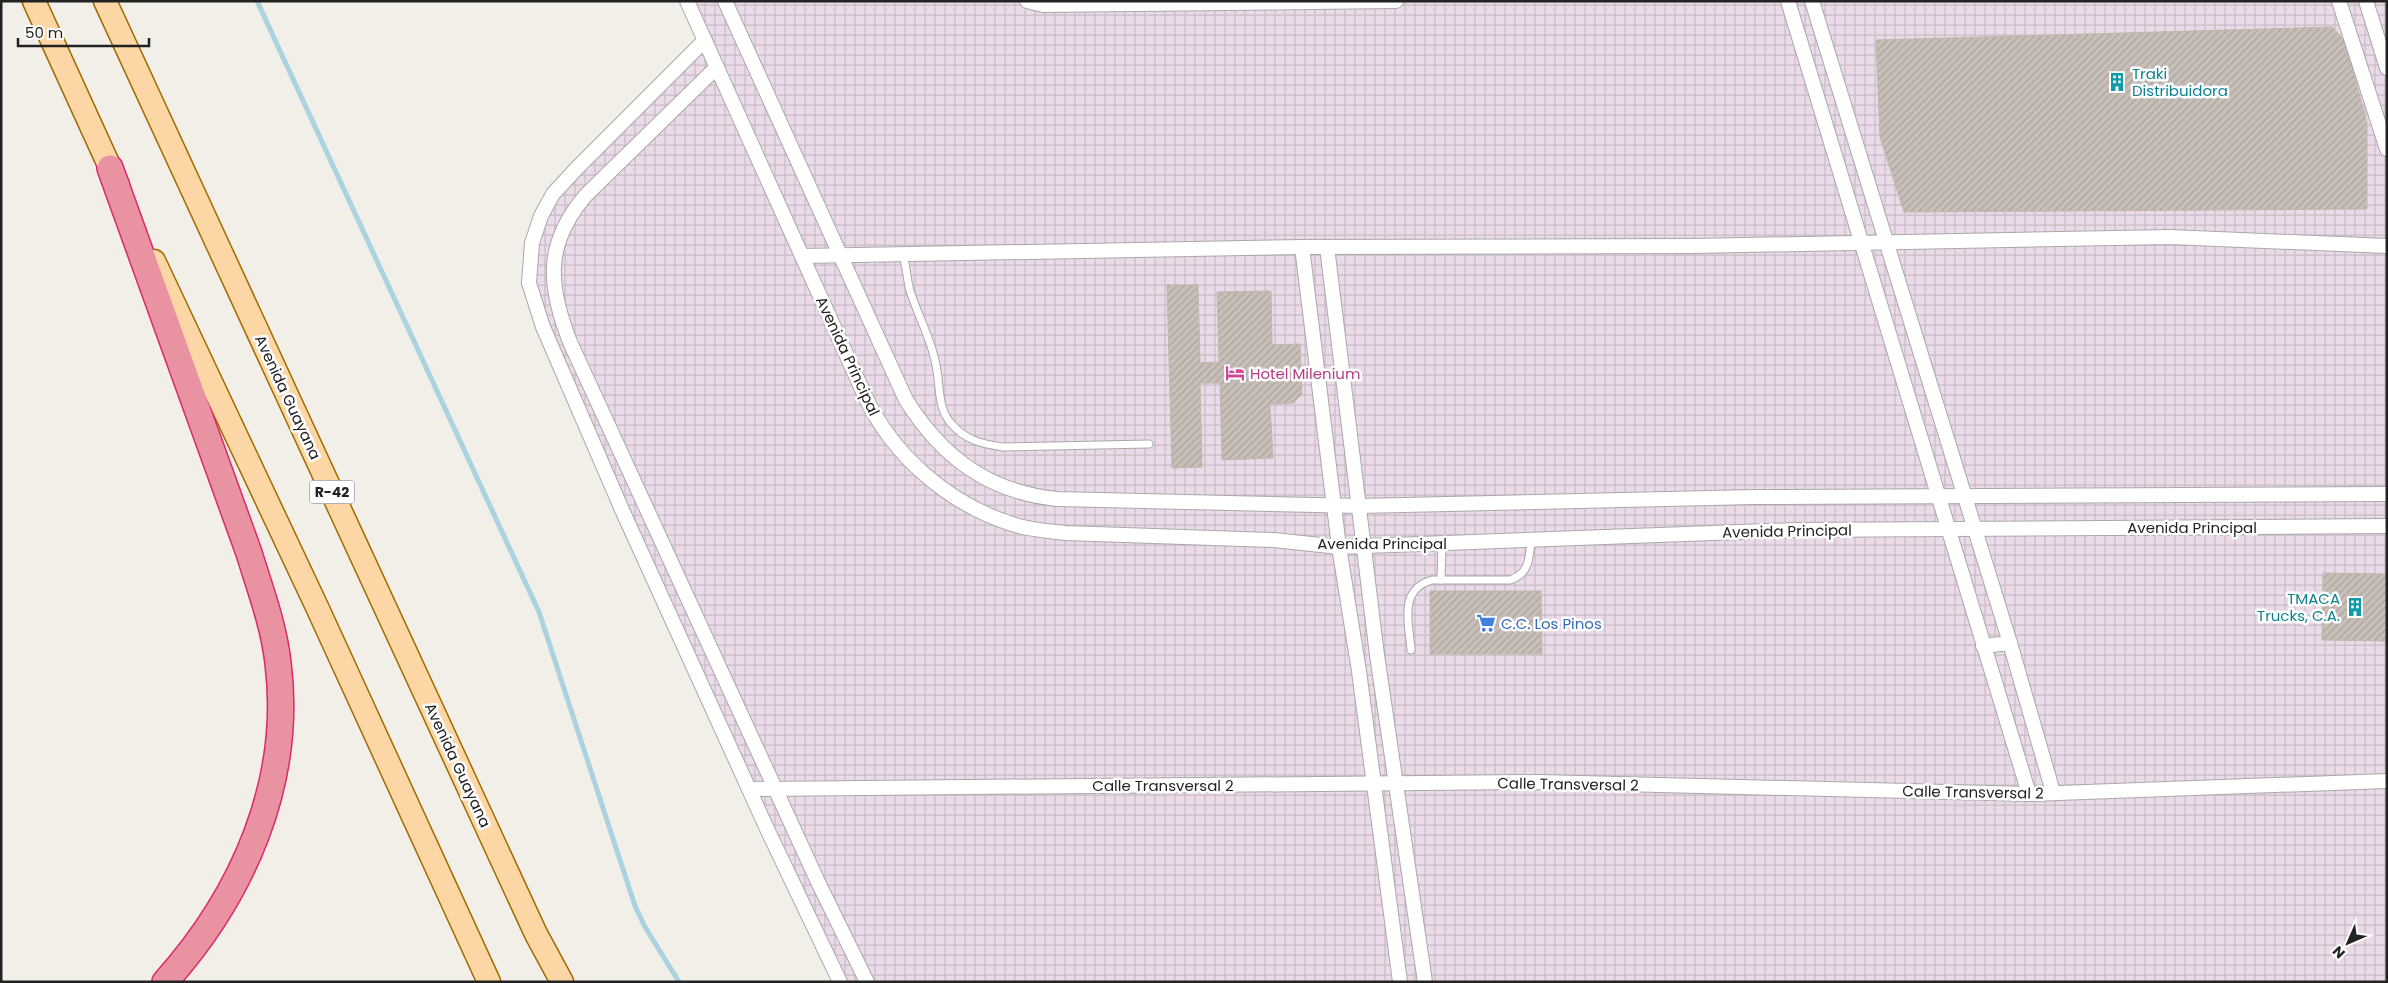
<svg xmlns="http://www.w3.org/2000/svg" width="2388" height="983" font-family="Poppins,sans-serif">
<style>
.industrial{fill:url(#industrial-grid)}
.lines{fill:none;stroke-linecap:round;stroke-linejoin:round}
.stream{stroke:#aad3df;stroke-width:5}
.building{fill:url(#building-hatch);stroke:#c4b6ab}
.lane-casing{stroke:#a9a9a9;stroke-width:9}
.street-casing{stroke:#a9a9a9;stroke-width:16}
.primary-casing{stroke:#a06b00;stroke-width:25}
.highway-casing{stroke:#dc2a67;stroke-width:28}
.lane{stroke:#fff;stroke-width:7}
.street{stroke:#fff;stroke-width:14}
.primary{stroke:#fcd6a4;stroke-width:22}
.highway{stroke:#e892a2;stroke-width:25}
.labels{text-anchor:middle;dominant-baseline:central;stroke-width:5;stroke-linejoin:round;paint-order:stroke}
.shield{fill:#fff;stroke:#646464;stroke-width:1}
.shield-label{font-size:14px;font-weight:bold;fill:#222}
.culture-label{font-size:15px;fill:#0d838f;stroke:#fff;text-anchor:start}
.street-label{font-size:15px;fill:#222;stroke:#fff}
.hotel-label{font-size:15px;fill:#b23c85;stroke:#fff;text-anchor:start}
.shop-label{font-size:15px;fill:#366cbe;stroke:#fff;text-anchor:start}
</style>
<defs>
<pattern id="industrial-grid" width="8" height="8" patternUnits="userSpaceOnUse" patternTransform="scale(1.25)"><rect width="8" height="8" fill="#ebdbe8"/><path d="M0 4h8M4 0v8" fill="none" stroke="#c9bcc7"/></pattern>
<pattern id="building-hatch" width="6" height="6" patternUnits="userSpaceOnUse" patternTransform="scale(1.25)"><rect width="6" height="6" fill="#c7bfb8"/><path d="M-1 1l2-2M0 6l6-6M5 7l2-2" fill="none" stroke="#aba49e"/></pattern>
</defs>
<rect width="100%" height="100%" fill="#f2efe9"/>
<polygon class="industrial" points="687,1 2387,1 2387,982 840,982 531,294 541,216 705,40"/>
<g class="lines">
<polyline class="stream" points="257,1 539,612 635,906 645,927 679,982"/>
</g>
<g class="building">
<polygon points="2332,27 2345,41 2367,123 2367,209 1904,212 1880,137 1876,40"/>
<polygon points="1167,285 1198,285 1200,363 1219,362 1217,292 1271,291 1272,345 1300,344 1302,394 1293,403 1270,404 1273,458 1222,460 1220,383 1200,383 1202,467 1172,468"/>
<polygon points="2323,573 2387,574 2387,641 2322,640"/>
<polygon points="1430,591 1541,591 1542,654 1430,654"/>
</g>
<g class="lines">
<g class="lane-casing">
<g id="lane">
<path d="M903,254c3,12 4,25 7,37 9,27 23,52 27,80 3,16 1,37 13,51 14,18 32,22 53,25l146,-3"/>
<polyline points="1441,580 1442,543"/>
<path d="M1411,650c-2,-28 -13,-60 21,-70h78c20,-7 19,-21 21,-40"/>
</g>
</g>
<g class="street-casing">
<g id="street">
<path d="M687,1l178,395c28,60 84,108 147,128 17,6 35,7 53,9l209,7 65,7 457,-17 591,-4"/>
<path d="M725,1l181,399c36,57 82,92 151,99l302,7 395,-9 633,-3"/>
<polyline points="1027,1 1043,5 1396,1"/>
<polyline points="1788,1 2029,794"/>
<polyline points="1812,1 2010,643 2053,792"/>
<polyline points="2339,1 2387,149"/>
<polyline points="2366,1 2387,68"/>
<polyline points="705,40 577,168 553,194 541,216 532,243 529,283 543,327 623,512 768,831 840,982"/>
<path d="M717,67l-131,128c-42,49 -38,91 -16,147l248,540 49,100"/>
<polyline points="1302,247 1339,547 1359,671 1400,982"/>
<polyline points="1327,247 1377,655 1425,982"/>
<polyline points="802,256 1302,247 1692,246 2170,237 2387,246"/>
<polyline points="1983,646 2010,643"/>
<polyline points="749,789 1539,782 2029,794 2387,781"/>
</g>
</g>
<g class="primary-casing">
<g id="primary">
<polyline points="34,1 118,185"/>
<polyline points="105,1 536,934 562,982"/>
<polyline points="154,261 317,607 489,982"/>
</g>
</g>
<g class="highway-casing">
<path id="highway" d="M110,168l139,385c11,36 25,73 29,110 15,119 -35,232 -113,319"/>
</g>
<use href="#lane" class="lane"/>
<use href="#street" class="street"/>
<use href="#primary" class="primary"/>
<use href="#highway" class="highway"/>
</g>
<defs>
<g id="building-bare" transform="scale(1.5)"><path d="M-4-6H4V6H1V3H-1V6H-4ZM-2.5-4.3h1.7v1.8h-1.7ZM.8-4.3h1.7v1.8H.8ZM-2.5-1h1.7V.8h-1.7ZM.8-1h1.7V.8H.8Z" fill="#0f9aa8" stroke="#fff" stroke-width="2.5" paint-order="stroke"/></g>
<g id="hotel-bare" transform="scale(1.5)"><path d="M-6-4.5h1.5V1H6V5H4.5V3h-9V5H-6ZM-4 0a1.8 1.8 0 1 1 3.6 0ZM.5 0V-2.5h3Q6-2.5 6 0Z" fill="#d1479c" stroke="#fff" stroke-width="2.5" paint-order="stroke"/></g>
<g id="supermarket-bare" transform="scale(1.5)"><path d="M-6-5.5h2.5l.6 2H6L4.5 2H-2.5L-4.4-4H-6ZM-1.5 3.2a1.3 1.3 0 1 0 .1 0ZM3 3.2a1.3 1.3 0 1 0 .1 0Z" fill="#3f7fe0" stroke="#fff" stroke-width="2.5" paint-order="stroke"/></g>
</defs>
<g fill-rule="evenodd">
<use href="#building-bare" x="2117" y="82"/>
<use href="#hotel-bare" x="1235" y="373"/>
<use href="#building-bare" x="2355" y="607"/>
<use href="#supermarket-bare" x="1486" y="623"/>
</g>
<g class="labels">
<rect class="shield" x="309.5" y="480.5" width="45" height="23" rx="4"/>
<g class="shield-label">
<text x="332" y="492">R-42</text>
</g>
<g class="culture-label">
<text x="2132" y="73">Traki<tspan x="2132" dy="17">Distribuidora</tspan></text>
<text x="2340" y="598" text-anchor="end">TMACA<tspan x="2340" dy="17">Trucks, C.A.</tspan></text>
</g>
<g class="street-label">
<text transform="translate(848 356) rotate(65)">Avenida Principal</text>
<text transform="translate(288 397) rotate(65)">Avenida Guayana</text>
<text x="2192" y="527">Avenida Principal</text>
<text transform="translate(1787 531) rotate(-1)">Avenida Principal</text>
<text x="1382" y="543">Avenida Principal</text>
<text transform="translate(458 765) rotate(65)">Avenida Guayana</text>
<text transform="translate(1568 784) rotate(1)">Calle Transversal 2</text>
<text x="1163" y="785">Calle Transversal 2</text>
<text transform="translate(1973 792) rotate(1)">Calle Transversal 2</text>
</g>
<g class="hotel-label">
<text x="1250" y="373">Hotel Milenium</text>
</g>
<g class="shop-label">
<text x="1501" y="623">C.C. Los Pinos</text>
</g>
</g>
<rect width="2388" height="983" fill="none" stroke="#222222" stroke-width="5"/>
<g transform="translate(2348 943) rotate(225)" stroke="#ffffff" stroke-width="4" paint-order="stroke">
<path d="M0-4L9 19L0 12L-9 19Z" fill="#222222"/>
<text y="-8" font-size="14" font-weight="bold" text-anchor="middle" fill="#222222">N</text>
</g>
<path d="M18 38v8h131v-8" fill="none" stroke="#222222" stroke-width="2.5"/>
<text x="25" y="38" font-size="15" fill="#222222" stroke="#ffffff" stroke-width="4" paint-order="stroke">50 m</text>
</svg>
